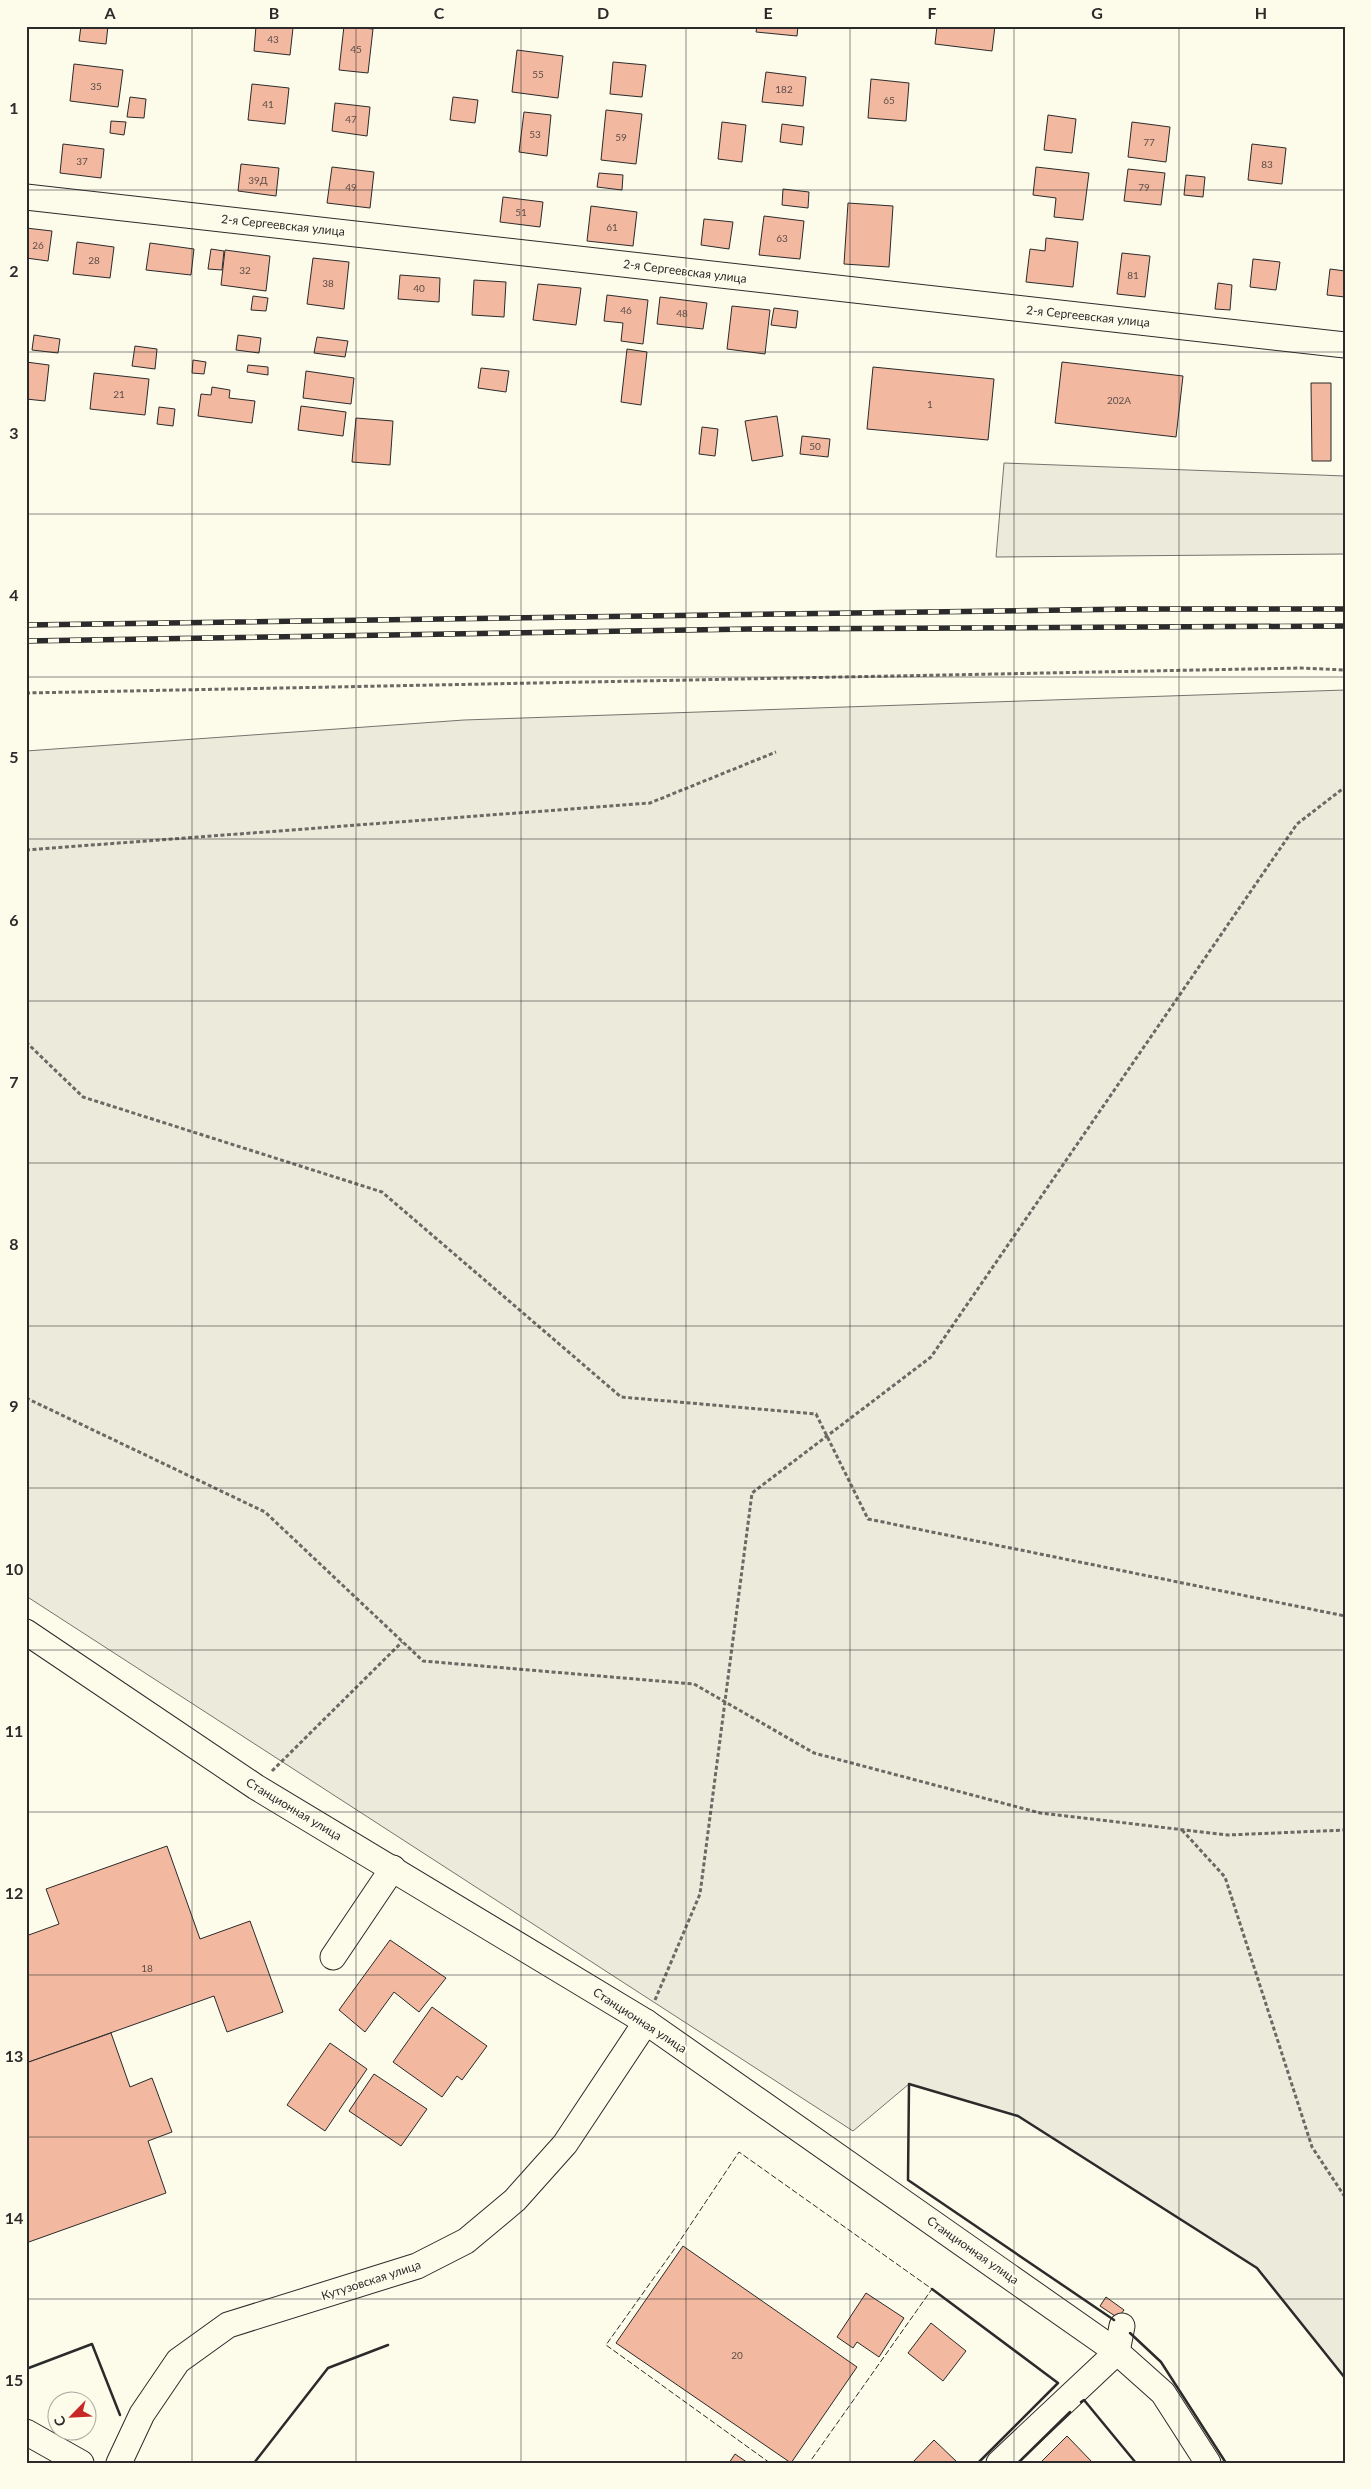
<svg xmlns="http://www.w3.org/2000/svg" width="1371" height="2489" font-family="Lato,sans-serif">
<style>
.green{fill:#ecebdb;stroke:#74746e}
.building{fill:#f2b8a0;stroke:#2b2b2b}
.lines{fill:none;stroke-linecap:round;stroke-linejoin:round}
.minor-casing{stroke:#2b2b2b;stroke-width:27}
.path{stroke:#6a6964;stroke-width:3;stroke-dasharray:4 2.5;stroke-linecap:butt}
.minor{stroke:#fdfbea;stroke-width:25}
.rail-casing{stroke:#2b2b2b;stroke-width:5.5}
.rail{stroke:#fdfbea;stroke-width:4;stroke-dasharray:11;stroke-linecap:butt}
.fence{stroke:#2b2b2b;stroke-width:1;stroke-dasharray:6 2.5;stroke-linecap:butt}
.wall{stroke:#2b2b2b;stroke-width:2.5}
.grid{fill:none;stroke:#2b2b2b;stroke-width:1;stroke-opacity:0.55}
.labels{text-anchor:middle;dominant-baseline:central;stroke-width:4;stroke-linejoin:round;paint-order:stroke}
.number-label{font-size:10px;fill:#5d4e48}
.street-label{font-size:12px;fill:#2b2b2b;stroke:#fdfbea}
.neatline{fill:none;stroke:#2b2b2b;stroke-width:2}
.grid-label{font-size:16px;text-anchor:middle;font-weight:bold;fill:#2b2b2b}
</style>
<rect width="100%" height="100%" fill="#fdfbea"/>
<g class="green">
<polygon points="1004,463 1345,476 1345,554 996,557"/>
<polygon points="1345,690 1345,2378 1257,2268 1018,2116 909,2084 853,2131 26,1596 26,751 464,720"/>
</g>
<g class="building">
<polygon points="81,26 108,26 106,44 79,41"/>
<polygon points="256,26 293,28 290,55 254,51"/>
<polygon points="344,26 373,29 368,73 339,70"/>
<polygon points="757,26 798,26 797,36 756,32"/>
<polygon points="937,26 995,26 992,51 935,44"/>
<polygon points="517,50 563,56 558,98 512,92"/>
<polygon points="613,62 646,65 642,97 610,94"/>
<polygon points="74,64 123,70 118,107 70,101"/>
<polygon points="766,72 806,77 803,106 762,102"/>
<polygon points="871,79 909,83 906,121 868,118"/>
<polygon points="252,84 289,88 285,124 248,120"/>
<polygon points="130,97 146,99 144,118 127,117"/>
<polygon points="453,97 478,100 475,123 450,120"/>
<polygon points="335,103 370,107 367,136 332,131"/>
<polygon points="606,110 642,114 636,164 601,160"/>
<polygon points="524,112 551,115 547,156 519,152"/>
<polygon points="1048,115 1076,119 1072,153 1044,150"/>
<polygon points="111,121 126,122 124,135 110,133"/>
<polygon points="722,122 746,125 742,162 718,159"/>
<polygon points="1132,122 1170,127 1166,162 1128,157"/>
<polygon points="782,124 804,127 802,145 780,142"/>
<polygon points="63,144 104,149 101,178 60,173"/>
<polygon points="1252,144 1286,148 1282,184 1248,180"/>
<polygon points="241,164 279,168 276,196 238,191"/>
<polygon points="332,167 374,172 370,208 327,203"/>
<polygon points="1036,167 1089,173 1083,220 1054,217 1056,198 1033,195"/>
<polygon points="1128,169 1165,173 1161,205 1124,201"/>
<polygon points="599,173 623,175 622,190 597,187"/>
<polygon points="1186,175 1205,177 1203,197 1184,195"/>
<polygon points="783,189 809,192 808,208 782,205"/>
<polygon points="503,197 543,202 540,227 500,222"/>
<polygon points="848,203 893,206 889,267 844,264"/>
<polygon points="591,206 637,212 633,246 587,241"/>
<polygon points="764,216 804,221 800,259 759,255"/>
<polygon points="704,219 733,222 729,249 701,245"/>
<polygon points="26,228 52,231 48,261 26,258"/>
<polygon points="1046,238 1078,242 1073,287 1026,282 1030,249 1045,251"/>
<polygon points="77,242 114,247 110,278 73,274"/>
<polygon points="150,243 194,249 191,275 146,270"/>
<polygon points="211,249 224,251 222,270 208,269"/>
<polygon points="225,250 270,256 266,291 221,285"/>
<polygon points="1122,253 1150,256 1145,297 1117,294"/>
<polygon points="313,258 349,262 344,309 307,304"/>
<polygon points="1253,259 1280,262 1276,290 1250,287"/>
<polygon points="1330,269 1345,271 1345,297 1327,295"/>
<polygon points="400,275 440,278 439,302 398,299"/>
<polygon points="474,280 506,282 504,317 472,315"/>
<polygon points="1218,283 1232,285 1230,310 1215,309"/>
<polygon points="538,284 581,288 576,325 533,320"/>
<polygon points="607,295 648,300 643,344 621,341 623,323 604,321"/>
<polygon points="253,296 268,298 266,311 251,310"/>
<polygon points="660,297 707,303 703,329 657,324"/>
<polygon points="732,306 770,310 765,354 727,349"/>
<polygon points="774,308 798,311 796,328 771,325"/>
<polygon points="34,335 60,339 58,353 32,350"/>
<polygon points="238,335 261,338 259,353 236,350"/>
<polygon points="317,337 348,341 345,357 314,353"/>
<polygon points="135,346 157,349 155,369 132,366"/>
<polygon points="627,349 647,352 641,405 621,402"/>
<polygon points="193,360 206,362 204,374 192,373"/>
<polygon points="26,362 49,365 45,401 26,399"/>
<polygon points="1062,362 1183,376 1176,437 1055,423"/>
<polygon points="248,365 268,367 268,375 247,372"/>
<polygon points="873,367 994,379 988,440 867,429"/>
<polygon points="481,368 509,371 506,392 478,388"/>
<polygon points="306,371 354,378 351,404 303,398"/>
<polygon points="94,373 149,379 145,415 90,409"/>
<polygon points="1311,383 1331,383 1331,461 1312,461"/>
<polygon points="212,387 230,390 229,398 255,401 252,423 198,416 201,394 211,395"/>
<polygon points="301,406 346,412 343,436 298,430"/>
<polygon points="159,407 175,409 173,426 157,424"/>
<polygon points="777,416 783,456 752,461 745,421"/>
<polygon points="356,418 393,421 390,465 352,462"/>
<polygon points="702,427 718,429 715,456 699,454"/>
<polygon points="802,436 830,439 828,457 800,454"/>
<polygon points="167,1846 200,1939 250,1921 283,2012 227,2032 214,1996 26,2063 26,1936 59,1924 46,1889"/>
<polygon points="390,1940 446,1978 419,2012 394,1992 365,2032 339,2010"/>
<polygon points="432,2007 487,2046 462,2080 457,2076 442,2097 393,2062"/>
<polygon points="111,2033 130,2087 152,2078 172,2132 148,2141 166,2193 26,2243 26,2063"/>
<polygon points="330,2043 367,2069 325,2131 287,2105"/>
<polygon points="374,2074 427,2109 401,2146 349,2111"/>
<polygon points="683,2246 857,2367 791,2463 616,2343"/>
<polygon points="866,2293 904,2318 879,2357 857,2342 853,2348 837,2337"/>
<polygon points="1106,2297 1124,2310 1118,2318 1100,2306"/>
<polygon points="931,2323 966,2351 943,2381 908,2353"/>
<polygon points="1067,2436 1093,2463 1040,2463"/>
<polygon points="934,2440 957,2462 912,2463"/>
<polygon points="735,2454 748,2463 729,2463"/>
</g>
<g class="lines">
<g class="minor-casing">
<g id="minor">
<polyline points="26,197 1345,345"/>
<polyline points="26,1632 256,1787 646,2022 1117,2352 1163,2393 1208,2463"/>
<polyline points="333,1957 393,1868"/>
<polyline points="26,2432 81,2463"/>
<polyline points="119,2463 142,2414 178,2361 228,2325 417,2266 466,2241 515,2200 565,2144 646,2022"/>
<polyline points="999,2463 1117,2352 1122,2326"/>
</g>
</g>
<g class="path">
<polyline points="26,693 1301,668 1345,670"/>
<polyline points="26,850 650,803 776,752"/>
<polyline points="26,1042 83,1097 382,1192 621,1397 816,1414 868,1519 1345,1616"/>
<polyline points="26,1398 265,1512 423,1661 694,1684 814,1753 1040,1813 1228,1835 1345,1830"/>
<polyline points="272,1771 402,1642"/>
<polyline points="1182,1830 1225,1877 1312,2147 1345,2197"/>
<polyline points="655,2000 700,1894 752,1493 931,1357 1297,824 1345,787"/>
</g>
<use href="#minor" class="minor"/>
<g class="rail-casing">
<g id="rail">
<polyline points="26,625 1132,609 1345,609"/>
<polyline points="26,641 749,629 1345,626"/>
</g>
</g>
<use href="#rail" class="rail"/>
<polyline class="fence" points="770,2463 606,2345 673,2251 739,2152 932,2289 809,2463"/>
<g class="wall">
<polyline points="932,2289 1058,2383 978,2463"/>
<polyline points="1114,2320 908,2180 909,2084 1018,2116 1257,2268 1345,2378"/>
<polyline points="1130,2333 1161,2362 1226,2463"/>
<polyline points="26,2369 92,2344 120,2415"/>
<polyline points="1081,2402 1084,2400 1136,2463"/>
<polyline points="254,2463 328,2368 388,2345"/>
<polyline points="1018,2463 1070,2412"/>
</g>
</g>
<path class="grid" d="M192,26v2437M356,26v2437M521,26v2437M686,26v2437M850,26v2437M1014,26v2437M1179,26v2437M26,190h1319M26,352h1319M26,514h1319M26,677h1319M26,839h1319M26,1001h1319M26,1163h1319M26,1326h1319M26,1488h1319M26,1650h1319M26,1812h1319M26,1975h1319M26,2137h1319M26,2299h1319"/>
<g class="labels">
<g class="number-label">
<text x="273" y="39">43</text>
<text x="356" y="49">45</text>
<text x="538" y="74">55</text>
<text x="96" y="86">35</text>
<text x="784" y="89">182</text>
<text x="889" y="100">65</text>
<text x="268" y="104">41</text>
<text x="351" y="119">47</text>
<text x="535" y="134">53</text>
<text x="621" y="137">59</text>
<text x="1149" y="142">77</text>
<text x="82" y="161">37</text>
<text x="1267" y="164">83</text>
<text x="258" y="180">39Д</text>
<text x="351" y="187">49</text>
<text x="1144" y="187">79</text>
<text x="521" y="212">51</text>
<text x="612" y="227">61</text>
<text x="782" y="238">63</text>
<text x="38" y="245">26</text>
<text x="94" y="260">28</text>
<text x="245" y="270">32</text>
<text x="1133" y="275">81</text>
<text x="328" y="283">38</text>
<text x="419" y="288">40</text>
<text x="626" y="310">46</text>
<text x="682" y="313">48</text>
<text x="119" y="394">21</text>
<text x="1119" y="400">202А</text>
<text x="930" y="404">1</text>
<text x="815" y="446">50</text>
<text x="147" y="1968">18</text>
<text x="737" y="2355">20</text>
</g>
<g class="street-label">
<text transform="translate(283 225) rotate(6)">2-я Сергеевская улица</text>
<text transform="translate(685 271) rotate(7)">2-я Сергеевская улица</text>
<text transform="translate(1088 316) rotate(6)">2-я Сергеевская улица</text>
<text transform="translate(294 1809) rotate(31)">Станционная улица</text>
<text transform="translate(640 2020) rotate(33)">Станционная улица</text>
<text transform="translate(973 2250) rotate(35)">Станционная улица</text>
<text transform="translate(371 2280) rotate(-18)">Кутузовская улица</text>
</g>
</g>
<rect width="1371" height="2489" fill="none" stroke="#fdfbea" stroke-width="55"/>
<g transform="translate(72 2416) rotate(246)"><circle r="24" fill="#fdfbea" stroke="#a9a89e"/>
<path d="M0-4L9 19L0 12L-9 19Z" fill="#c62828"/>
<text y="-8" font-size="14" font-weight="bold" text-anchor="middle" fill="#2b2b2b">С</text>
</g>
<rect x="28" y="28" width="1316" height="2434" class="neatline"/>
<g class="grid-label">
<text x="110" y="19">A</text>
<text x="274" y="19">B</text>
<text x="439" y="19">C</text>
<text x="603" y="19">D</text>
<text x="768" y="19">E</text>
<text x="932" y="19">F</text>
<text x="1097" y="19">G</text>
<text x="1261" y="19">H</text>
<text x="14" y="114">1</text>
<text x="14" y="277">2</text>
<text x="14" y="439">3</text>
<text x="14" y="601">4</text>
<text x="14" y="763">5</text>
<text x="14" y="926">6</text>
<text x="14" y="1088">7</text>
<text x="14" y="1250">8</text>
<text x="14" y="1412">9</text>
<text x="14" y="1575">10</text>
<text x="14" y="1737">11</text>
<text x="14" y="1899">12</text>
<text x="14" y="2062">13</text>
<text x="14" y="2224">14</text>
<text x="14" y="2386">15</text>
</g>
</svg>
